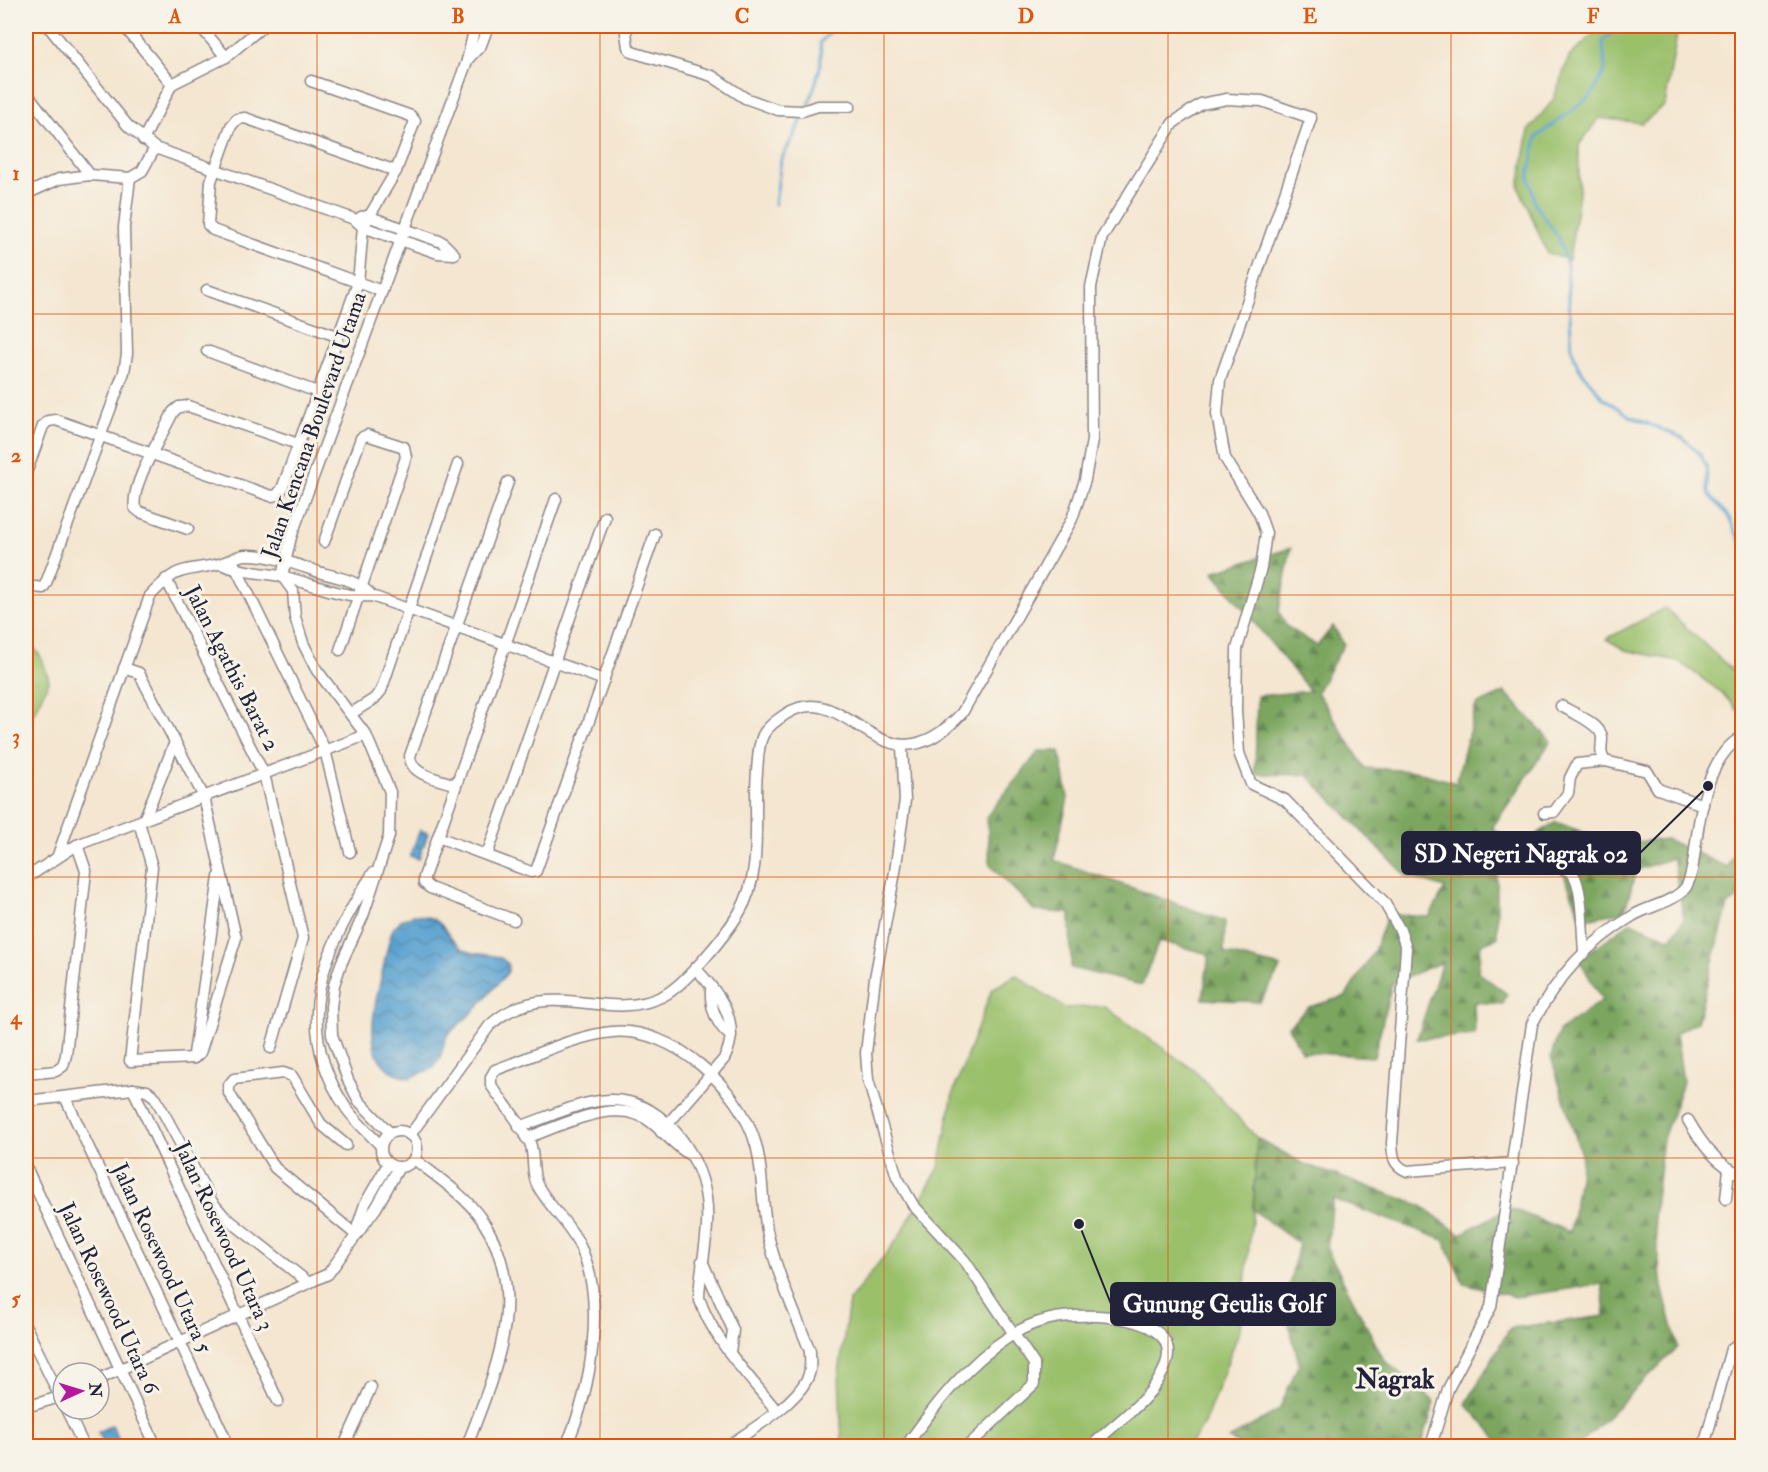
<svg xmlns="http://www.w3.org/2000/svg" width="1768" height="1472" font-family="'IM FELL Double Pica',serif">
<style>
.grass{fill:#9ac06b;stroke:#5e7153;stroke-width:1.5}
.forest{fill:url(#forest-firs);stroke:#4e644d;stroke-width:1.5}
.water{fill:url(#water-waves);stroke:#3e6286;stroke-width:1.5}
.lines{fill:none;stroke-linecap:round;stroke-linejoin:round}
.stream{stroke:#59a1d0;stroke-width:3}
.minor-casing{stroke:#8b8486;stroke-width:13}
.minor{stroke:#fff;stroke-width:10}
.grid{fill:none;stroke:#de560e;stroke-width:1.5;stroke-opacity:0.55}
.labels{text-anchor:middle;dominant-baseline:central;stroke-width:6;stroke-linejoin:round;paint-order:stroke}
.street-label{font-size:22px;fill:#22223b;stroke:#f7f3e8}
.quarter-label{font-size:26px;font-weight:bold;fill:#22223b;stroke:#f7f3e8}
.leader{fill:none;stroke:#22223b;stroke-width:2}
.callout-dot{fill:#22223b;stroke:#f7f3e8;stroke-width:2}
.callout{fill:#22223b;stroke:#22223b;stroke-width:2}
.callout-label{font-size:24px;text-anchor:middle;font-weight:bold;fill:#fff}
.neatline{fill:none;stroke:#de560e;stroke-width:2}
.grid-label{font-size:20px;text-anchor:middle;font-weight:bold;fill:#de560e}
</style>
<defs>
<pattern id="forest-firs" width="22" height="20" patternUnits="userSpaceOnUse" patternTransform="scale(1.5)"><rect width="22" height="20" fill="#7ba65f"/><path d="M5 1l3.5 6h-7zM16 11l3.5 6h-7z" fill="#648750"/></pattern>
<pattern id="water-waves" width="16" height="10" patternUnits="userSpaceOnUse" patternTransform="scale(1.5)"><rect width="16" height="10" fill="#59a1d0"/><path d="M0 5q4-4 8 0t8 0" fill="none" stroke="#4983aa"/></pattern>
</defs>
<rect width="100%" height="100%" fill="#f7f3e8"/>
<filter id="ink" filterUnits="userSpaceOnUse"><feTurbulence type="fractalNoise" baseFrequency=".0167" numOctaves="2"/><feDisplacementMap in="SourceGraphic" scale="12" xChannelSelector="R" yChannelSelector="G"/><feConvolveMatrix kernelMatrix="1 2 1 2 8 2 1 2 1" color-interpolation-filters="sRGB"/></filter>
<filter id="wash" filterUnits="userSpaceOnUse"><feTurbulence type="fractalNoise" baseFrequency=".008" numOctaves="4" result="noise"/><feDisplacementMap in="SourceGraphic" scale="24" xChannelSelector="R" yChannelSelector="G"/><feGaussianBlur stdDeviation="1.35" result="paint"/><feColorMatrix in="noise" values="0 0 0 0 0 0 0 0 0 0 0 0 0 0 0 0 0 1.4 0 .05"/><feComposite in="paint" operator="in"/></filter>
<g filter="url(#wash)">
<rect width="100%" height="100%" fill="#f4e6d0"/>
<g class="grass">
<polygon points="1602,26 1676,26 1677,34 1665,105 1642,123 1599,118 1579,145 1579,194 1569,260 1547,253 1519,187 1529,130 1553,100 1569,57"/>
<polygon points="1665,608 1742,679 1742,715 1722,693 1678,661 1625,650 1606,639"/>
<path d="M26,645c16,4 19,22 23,36l-23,48z"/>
<polygon points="1016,975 1065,1008 1103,1006 1194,1070 1257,1138 1253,1210 1240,1329 1204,1424 1189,1446 842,1446 839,1374 849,1301 899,1237 939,1168 953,1093 992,989"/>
</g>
<g class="forest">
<polygon points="1676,26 1742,26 1742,29 1677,34"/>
<polygon points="1291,548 1279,611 1286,626 1317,646 1333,626 1344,644 1317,692 1365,768 1414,771 1456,783 1476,705 1505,692 1551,741 1492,828 1518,846 1556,822 1614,844 1666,839 1727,867 1742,836 1742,895 1728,905 1697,1022 1676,1033 1683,1082 1663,1139 1654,1217 1662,1287 1678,1347 1578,1446 1512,1446 1498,1440 1466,1404 1510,1328 1605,1316 1602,1284 1515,1297 1464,1284 1444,1240 1333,1199 1327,1249 1384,1360 1435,1402 1421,1446 1242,1446 1229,1439 1279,1410 1299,1363 1284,1306 1299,1244 1253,1210 1257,1138 1304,1164 1420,1205 1460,1234 1510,1208 1570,1232 1582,1158 1551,1057 1559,1031 1602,1000 1579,959 1631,922 1671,939 1684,919 1673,858 1636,870 1625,911 1582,920 1558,859 1497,873 1497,938 1481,944 1478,972 1507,994 1503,1004 1474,1002 1475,1035 1417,1039 1442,962 1392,983 1374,1057 1302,1052 1288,1027 1309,1007 1346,996 1374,951 1388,914 1429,917 1445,888 1406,876 1307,775 1255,774 1257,696 1310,691 1213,572"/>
<polygon points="1039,751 1060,751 1068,798 1054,860 1225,921 1224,953 1281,967 1260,1002 1203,999 1209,954 1159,941 1142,985 1071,968 1070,913 1035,911 990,865 987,816"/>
</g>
<g class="water">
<polygon points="420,830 428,833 419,859 410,856"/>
<path d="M414,915c37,2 27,23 51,35 16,8 30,0 43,14v8l-34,39 -27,24 -7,23 -8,11 -23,9c-54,-12 -34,-71 -26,-109 3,-14 5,-27 10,-40l8,-9z"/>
<polygon points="112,1425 122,1446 101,1446 103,1441 98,1432"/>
</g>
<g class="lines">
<g class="stream">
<polyline points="1620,26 1603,41 1605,71 1591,96 1537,137 1529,176 1535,204 1559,238 1567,265 1572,350 1578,367 1603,398 1630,416 1683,438 1700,454 1706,465 1708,493 1728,516 1742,545"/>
<path d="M809,105c5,-21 16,-40 11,-62l15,-17"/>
<polyline points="775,204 781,160 805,114"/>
</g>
</g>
</g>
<g filter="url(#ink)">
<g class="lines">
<g class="minor-casing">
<g id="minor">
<polyline points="48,26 128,126 155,148 354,219 363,227 438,253 454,254"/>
<polyline points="124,26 172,84"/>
<polyline points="200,26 226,57"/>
<polyline points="625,26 628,47 632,52 712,76 745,98 778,110 802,111 818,106 850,106"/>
<polyline points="467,60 481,45 488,26"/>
<polyline points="26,92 90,175"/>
<polyline points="143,140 172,84 226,57 263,26"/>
<polyline points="26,194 59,179 90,175 130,178 142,171 155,148"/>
<polyline points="361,217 367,216 442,242 454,254"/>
<polyline points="207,290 337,336"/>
<polyline points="382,291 213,230 208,225 211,181 231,126 237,119 245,118 396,171"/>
<polyline points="207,351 317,392"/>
<polyline points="26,473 43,426 48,421 56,420 271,496 277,495 282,489 358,283 363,227 396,171 415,121 411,116 311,81"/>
<path d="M188,529l-48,-17 -5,-4c-5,-24 28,-73 38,-96l6,-5 9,-1 110,38"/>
<polyline points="324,542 361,438 367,435 404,447 406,457 340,650"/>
<path d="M221,564c20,9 42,8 64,13 28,7 58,21 87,19l232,84"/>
<polyline points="234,564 325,750 350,852"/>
<polyline points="166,579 264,774 303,938 271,1048"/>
<polyline points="26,586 43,588 46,583 124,372 127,354 124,227 130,178"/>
<polyline points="124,668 139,673 204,797 236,938 200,1053 194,1058"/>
<path d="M1561,706c10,6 41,18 41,32 0,9 -3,15 3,23l42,10 11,18 45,16"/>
<polyline points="352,713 374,699 381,691 458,464"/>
<polyline points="902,747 905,800 895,872 875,978 866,1053 868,1080 897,1177 913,1205 965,1261 1034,1364 1034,1384 968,1446"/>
<path d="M456,785c-16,-6 -46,-9 -46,-29l98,-274"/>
<polyline points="1544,813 1554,812 1568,793 1570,778 1577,764 1605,761"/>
<polyline points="144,820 175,742"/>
<polyline points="139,822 152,867 130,1061 194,1058"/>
<polyline points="438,837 531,872 536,871 655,534"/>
<polyline points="487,855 605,517"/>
<path d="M57,858l93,-262c30,-32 30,-23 69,-32 9,-2 16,-8 26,-9 25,-1 53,10 77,18 19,5 37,8 50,23"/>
<path d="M1433,858c24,1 125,3 139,15 11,11 10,61 12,78"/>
<path d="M373,873c-49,77 -84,150 -27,235 10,14 24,26 35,38"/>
<polyline points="26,878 77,845 366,735"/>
<polyline points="514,920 430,888 424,883 424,877 556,499"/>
<path d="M711,990c-1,18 6,36 20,46"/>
<polyline points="194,1054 219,877"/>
<polyline points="26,1074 56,1071 63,1066 66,1055 86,871 77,845"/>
<polyline points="133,1089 278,1401"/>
<polyline points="65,1097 224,1436"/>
<polyline points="26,1101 133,1089 147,1091 155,1097 212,1202 224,1216 309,1283"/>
<path d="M1688,1120c13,23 29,45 54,55"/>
<path d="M519,1127c58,-20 104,-50 154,2 17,18 30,45 33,69 5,33 -6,67 -7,100 14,42 50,78 77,112"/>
<circle cx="399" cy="1149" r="18"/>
<path d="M661,1132l63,-73c19,-36 -5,-66 -29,-91"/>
<polyline points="390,1133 359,1101 348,1080 332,1035 331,1007 334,985 341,964 363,916 389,836 390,792 366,735 316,669 303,643 295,617 293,591 282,576 291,537 467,61 475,26"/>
<path d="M410,1135l80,-110c58,-52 115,0 173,-29 23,-12 62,-60 76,-83 25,-41 14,-96 18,-142 1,-11 1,-26 6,-36 5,-9 15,-16 23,-21 63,-40 95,87 176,-1l110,-194 13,-39 7,-40 -1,-153 11,-50 71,-114 28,-19 26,-5 35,2 49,17 -91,262 -3,34 8,44 34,55 7,20 -5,35 -24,81 -1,62 3,42 12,31 34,16 99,102 16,28 6,18 -14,195c1,14 1,22 15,28l106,-8"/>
<path d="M526,1138c36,-12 90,-43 125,-16 14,11 24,24 39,33"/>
<polyline points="346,1145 321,1124 292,1076 283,1073 234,1079 229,1085 229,1093 275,1168 355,1234"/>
<path d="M414,1159c23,18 51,36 68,61 50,74 12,153 -15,226"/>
<polyline points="26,1167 156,1446"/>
<polyline points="1726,1199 1729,1169"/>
<polyline points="358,1225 365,1204 388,1164"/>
<polyline points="702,1261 733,1330 730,1352"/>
<polyline points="26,1327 63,1403"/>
<polyline points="99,1379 328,1274 376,1208 399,1167"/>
<polyline points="26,1407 63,1396"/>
<polyline points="66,1409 84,1446"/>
<polyline points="344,1446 371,1387"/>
<path d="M566,1446c25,-55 42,-148 12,-204 -10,-20 -35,-42 -42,-60 -4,-11 -2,-24 -5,-36 -4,-15 -30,-46 -40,-61v-8l4,-7c37,-13 78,-34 117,-38 60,-6 129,57 144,113 8,29 5,60 12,90 9,39 27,78 42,116 0,9 2,19 -3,28 -13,26 -55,50 -79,67"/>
<path d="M906,1446c29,-41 62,-84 106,-111 10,-7 25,-13 38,-16 31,-7 137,-7 115,48 -14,35 -48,53 -73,79"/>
<path d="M1431,1446l17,-57 43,-82 41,-283c26,-48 55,-81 102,-109 16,-9 41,-13 52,-28 7,-12 8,-31 10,-45 5,-35 13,-87 46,-105"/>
<polyline points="1704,1446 1731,1349 1742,1341"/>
</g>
</g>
<use href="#minor" class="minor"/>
</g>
</g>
<path class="grid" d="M317,26v1420M600,26v1420M884,26v1420M1168,26v1420M1451,26v1420M26,314h1716M26,595h1716M26,877h1716M26,1158h1716"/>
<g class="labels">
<g class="street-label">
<text transform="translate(314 425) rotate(-71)">Jalan Kencana Boulevard Utama</text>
<text transform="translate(232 668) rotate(63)">Jalan Agathis Barat 2</text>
<text transform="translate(224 1236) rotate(65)">Jalan Rosewood Utara 3</text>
<text transform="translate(162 1258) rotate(65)">Jalan Rosewood Utara 5</text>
<text transform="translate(109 1298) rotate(65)">Jalan Rosewood Utara 6</text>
</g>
<g class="quarter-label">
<text x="1395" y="1380">Nagrak</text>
</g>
</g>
<path class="leader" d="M1708 786L1640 853M1079 1224L1111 1304"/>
<g class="callout-dot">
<circle cx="1708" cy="786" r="6"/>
<circle cx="1079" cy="1224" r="6"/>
</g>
<g class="callout">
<rect x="1402" y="832" width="238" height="42" rx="6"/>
<rect x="1111" y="1283" width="224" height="42" rx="6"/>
</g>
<g class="callout-label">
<text x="1521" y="862">SD Negeri Nagrak 02</text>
<text x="1223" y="1312">Gunung Geulis Golf</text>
</g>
<rect width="1768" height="1472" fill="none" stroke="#f7f3e8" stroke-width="66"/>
<g transform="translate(81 1391) rotate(86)"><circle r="28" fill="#f7f3e8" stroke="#a29fa3" stroke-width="1.5"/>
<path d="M0-4.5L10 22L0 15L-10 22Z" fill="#b5179e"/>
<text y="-9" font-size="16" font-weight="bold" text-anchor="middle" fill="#22223b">N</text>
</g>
<rect x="33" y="33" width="1702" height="1406" class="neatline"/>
<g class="grid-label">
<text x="175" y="23">A</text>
<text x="458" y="23">B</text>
<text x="742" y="23">C</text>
<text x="1026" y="23">D</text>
<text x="1310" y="23">E</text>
<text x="1593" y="23">F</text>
<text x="16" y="180">1</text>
<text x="16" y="462">2</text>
<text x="16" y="743">3</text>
<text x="16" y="1024">4</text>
<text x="16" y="1305">5</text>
</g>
</svg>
